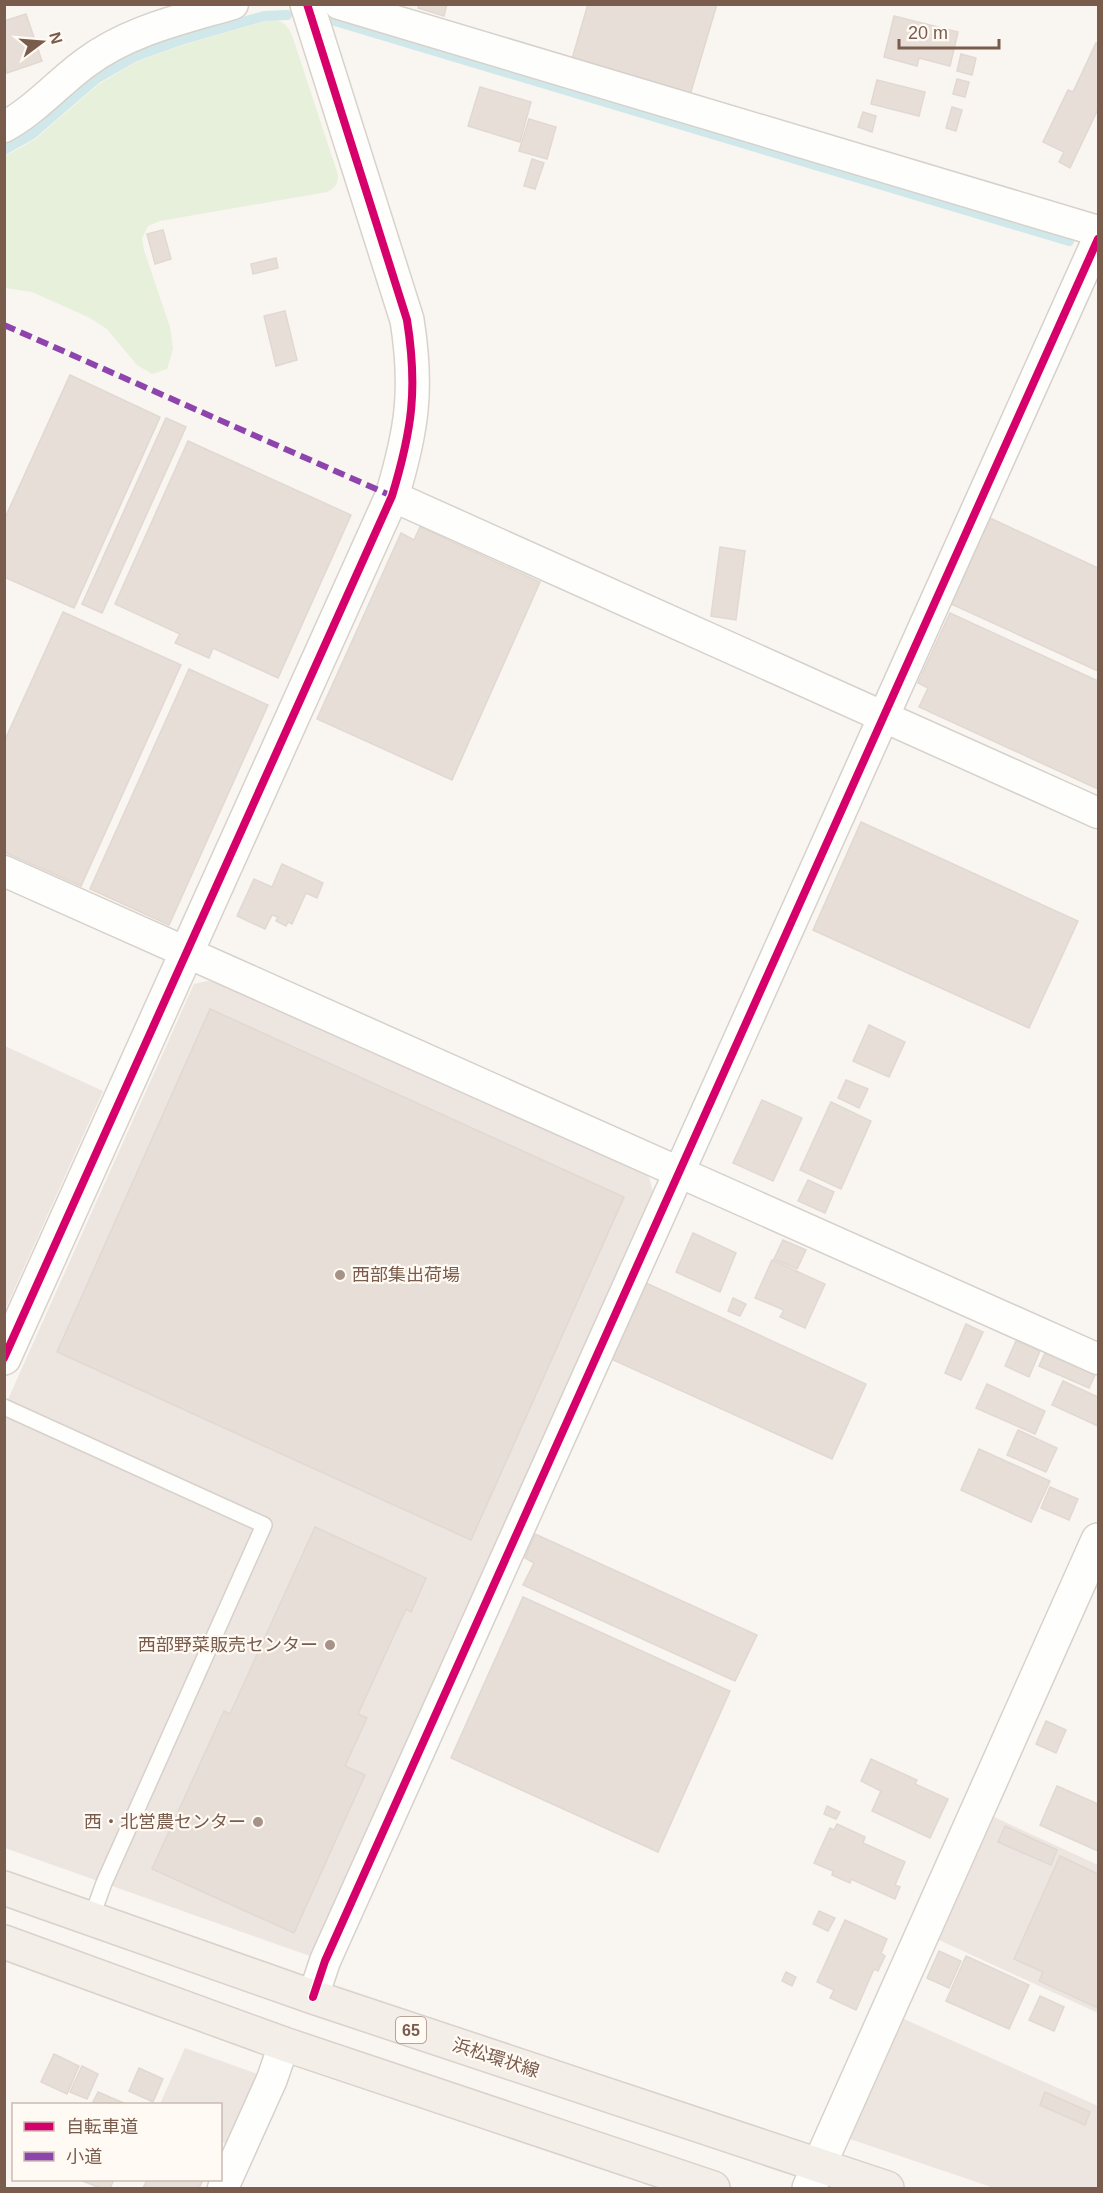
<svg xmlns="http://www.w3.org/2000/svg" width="1103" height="2193" font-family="Helvetica,'Noto Sans JP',sans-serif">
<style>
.industrial{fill:#ede5e0}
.green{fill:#e7f0db}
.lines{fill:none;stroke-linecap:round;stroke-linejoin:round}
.stream{stroke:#d0e8ea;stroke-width:10}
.building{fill:#e6ded7;stroke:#e2d8d2;stroke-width:1.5}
.lane-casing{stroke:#d7d1cb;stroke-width:18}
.street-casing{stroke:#d7d1cb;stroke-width:33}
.secondary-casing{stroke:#d9d2cb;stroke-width:36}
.primary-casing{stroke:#dad1cc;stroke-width:36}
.lane{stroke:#fefefd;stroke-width:15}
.street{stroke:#fefefd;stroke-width:30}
.secondary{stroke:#fefefd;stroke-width:33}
.primary{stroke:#f3eee8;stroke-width:33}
.quiet{stroke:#8e44ad;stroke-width:6;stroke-dasharray:12 6;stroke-linecap:butt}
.cycleway-casing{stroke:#fffaf3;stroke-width:11}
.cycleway{stroke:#d6006c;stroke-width:8}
.poi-dot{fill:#a69286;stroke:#fffaf3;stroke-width:2}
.labels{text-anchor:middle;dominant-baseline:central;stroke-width:4.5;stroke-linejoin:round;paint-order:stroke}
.shield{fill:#fffaf3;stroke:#a28b7f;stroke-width:1.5}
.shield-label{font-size:16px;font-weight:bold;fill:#7a5c4d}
.poi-label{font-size:18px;fill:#7a5c4d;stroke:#fffaf3;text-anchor:end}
.street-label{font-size:18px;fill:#7a5c4d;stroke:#fffaf3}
</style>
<rect width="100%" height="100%" fill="#f9f5f0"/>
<g class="industrial">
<polygon points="212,980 648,1174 653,1191 310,1956 5,1848 5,1406 194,984"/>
<polygon points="5,1046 103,1091 5,1310"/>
<polygon points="994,1817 1098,1865 1098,2013 939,1940"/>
<polygon points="904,2019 1098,2106 1098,2188 994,2188 850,2139"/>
<polygon points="185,2048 260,2075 228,2145 221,2141 220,2104 160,2104"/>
</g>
<path class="green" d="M275,20c10,2 13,7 17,15l46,140c0,9 -3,13 -11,17l-167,29 -12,5 -6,12 2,12 26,77 3,22 -6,20 -15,5 -15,-9 -30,-36 -17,-11 -58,-26 -27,-4v-132l29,-16 65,-56 39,-23 45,-16 82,-24z"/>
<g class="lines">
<g class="stream">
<polyline points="335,21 1069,241"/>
<polyline points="4,150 31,135 96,79 136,56 181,40 264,16 287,15"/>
</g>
</g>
<g class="building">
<polygon points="419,4 447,4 444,16 418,8"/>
<polygon points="588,4 717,4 690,95 572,59"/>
<polygon points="26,14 42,61 7,73 4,65 4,21"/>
<polygon points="894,16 958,32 950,66 919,58 917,66 884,57"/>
<polygon points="1096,43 1098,44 1098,109 1070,168 1059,162 1064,152 1043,142 1068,90 1073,92"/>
<polygon points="961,54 976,58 972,75 957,71"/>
<polygon points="957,79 969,82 965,97 953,94"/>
<polygon points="877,80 925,92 919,116 871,104"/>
<polygon points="480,87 531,102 520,142 468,126"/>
<polygon points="952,107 962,110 956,131 946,128"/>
<polygon points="863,112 876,116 872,132 858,127"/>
<polygon points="529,119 556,127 547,159 519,151"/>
<polygon points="532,159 544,163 535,189 524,186"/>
<polygon points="163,230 171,259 155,264 147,234"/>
<polygon points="276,258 278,268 253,274 251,264"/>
<polygon points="285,311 297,360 276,366 264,316"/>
<polygon points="70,375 160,417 74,608 4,577 4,520"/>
<polygon points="166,418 186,427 102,613 82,604"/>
<polygon points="188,441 351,515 278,678 213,648 209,658 175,643 180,634 115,604"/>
<polygon points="990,518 1098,568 1098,671 951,604"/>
<polygon points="420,527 540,582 452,780 317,719 401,533 414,540"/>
<polygon points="720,547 745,551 736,620 711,616"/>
<polygon points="63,612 181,665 81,886 4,852 4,742"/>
<polygon points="950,613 1098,681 1098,789 919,707 928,688 918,683"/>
<polygon points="189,669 268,705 169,925 90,889"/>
<polygon points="861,822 1078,921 1029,1028 813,930"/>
<polygon points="282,864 323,883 317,898 306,893 292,924 288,922 286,926 276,921 278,917 272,915 265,929 237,916 254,879 272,887"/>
<polygon points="210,1009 624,1197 471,1540 57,1352"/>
<polygon points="869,1025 905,1042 889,1077 853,1061"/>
<polygon points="846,1080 868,1089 859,1108 838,1098"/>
<polygon points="762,1100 802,1118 773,1181 733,1163"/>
<polygon points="831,1102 871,1121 841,1189 800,1170"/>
<polygon points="808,1180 834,1192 825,1213 798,1201"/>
<polygon points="693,1233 736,1253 720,1292 676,1272"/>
<polygon points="783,1240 806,1250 797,1269 774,1259"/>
<polygon points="772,1260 825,1284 805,1328 780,1317 784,1310 755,1298"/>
<polygon points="646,1283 866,1384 832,1459 611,1359"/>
<polygon points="733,1298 746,1304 740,1316 728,1311"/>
<polygon points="966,1324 983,1332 961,1380 945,1373"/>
<polygon points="1016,1341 1040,1351 1029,1377 1005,1366"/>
<polygon points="1045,1353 1095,1375 1089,1388 1039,1366"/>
<polygon points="1063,1381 1098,1397 1098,1426 1052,1405"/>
<polygon points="987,1384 1045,1411 1035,1434 976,1408"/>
<polygon points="1018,1430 1057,1448 1046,1472 1007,1455"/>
<polygon points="979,1449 1050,1481 1031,1522 961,1490"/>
<polygon points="1050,1487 1078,1499 1069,1520 1041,1508"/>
<polygon points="315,1527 426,1578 411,1612 406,1609 358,1714 367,1718 345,1766 365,1775 294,1933 152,1869 224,1711 230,1714"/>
<polygon points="535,1534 757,1635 735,1681 523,1585 534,1563 525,1558"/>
<polygon points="523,1597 730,1691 658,1852 451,1758"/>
<polygon points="1046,1721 1066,1730 1056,1753 1036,1744"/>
<polygon points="871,1759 917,1780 915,1784 948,1799 930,1838 872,1811 881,1791 861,1781"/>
<polygon points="1057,1786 1098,1804 1098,1851 1040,1825"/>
<polygon points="827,1806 840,1812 836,1819 824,1814"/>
<polygon points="837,1824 865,1837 863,1843 905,1862 895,1885 900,1887 895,1899 851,1879 850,1883 832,1875 833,1871 814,1863 830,1828 834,1830"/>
<polygon points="1005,1826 1057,1850 1051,1865 998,1842"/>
<polygon points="1060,1856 1098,1874 1098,2008 1039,1981 1043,1972 1014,1959"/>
<polygon points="819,1911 835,1918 828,1931 813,1924"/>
<polygon points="845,1920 887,1939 881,1953 885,1956 878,1971 874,1969 856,2010 830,1998 834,1990 817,1982"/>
<polygon points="939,1951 961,1961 949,1988 927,1978"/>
<polygon points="966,1956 1029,1985 1009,2029 946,2001"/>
<polygon points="786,1972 796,1977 792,1986 782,1981"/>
<polygon points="1040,1996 1064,2007 1054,2031 1029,2020"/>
<polygon points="54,2054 79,2066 67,2094 41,2082"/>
<polygon points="82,2066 98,2074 87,2099 70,2092"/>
<polygon points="139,2068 163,2079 153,2102 129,2091"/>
<polygon points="98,2092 126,2104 92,2104"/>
<polygon points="1045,2092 1090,2112 1085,2125 1040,2105"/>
<polygon points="80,2180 114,2180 110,2188 100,2188"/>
<polygon points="147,2180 203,2180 199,2188 143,2188"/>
</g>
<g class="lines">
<g class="lane-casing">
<polyline id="lane" points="4,1407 264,1525 104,1883 91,1919"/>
</g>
<g class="street-casing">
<g id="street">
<polyline points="339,4 1098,231"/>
<path d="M4,127c31,-17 52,-42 80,-63 43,-33 98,-45 149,-60"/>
<polyline points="392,496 1098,813"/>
<polyline points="4,871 1098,1359"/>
<polyline points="313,1997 325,1961 1098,239"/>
<polyline points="223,2188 272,2079 284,2044"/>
</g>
</g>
<g class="secondary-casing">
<g id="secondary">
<path d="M4,1358l388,-862c20,-66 26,-107 15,-176l-100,-316"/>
<polyline points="809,2188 1098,1540"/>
</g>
</g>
<g class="primary-casing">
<g id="primary">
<polyline points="4,1888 313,1997 887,2188"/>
<polyline points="4,1942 284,2044 713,2188"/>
</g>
</g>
<use href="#lane" class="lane"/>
<use href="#street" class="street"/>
<use href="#secondary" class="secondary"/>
<use href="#primary" class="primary"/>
<polyline class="quiet" points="4,325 392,496"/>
<g class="cycleway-casing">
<g id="cycleway">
<path d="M4,1358l388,-862c20,-66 26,-107 15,-176l-100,-316"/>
<polyline points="313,1997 325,1961 1098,239"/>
</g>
</g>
<use href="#cycleway" class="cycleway"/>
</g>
<g class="poi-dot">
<circle cx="340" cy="1275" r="6"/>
<circle cx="330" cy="1645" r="6"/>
<circle cx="258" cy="1822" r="6"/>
</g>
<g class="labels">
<rect class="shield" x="396" y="2017" width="30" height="26" rx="4.5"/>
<g class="shield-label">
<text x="411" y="2030">65</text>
</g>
<g class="poi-label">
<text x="352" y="1275" text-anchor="start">西部集出荷場</text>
<text x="318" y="1645">西部野菜販売センター</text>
<text x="246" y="1822">西・北営農センター</text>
</g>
<g class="street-label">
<text transform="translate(496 2058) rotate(18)">浜松環状線</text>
</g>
</g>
<rect width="1103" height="2193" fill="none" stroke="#7a5c4d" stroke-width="12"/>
<rect x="12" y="2103" width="210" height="78" fill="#fffaf3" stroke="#cabbb1" stroke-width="1.5"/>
<rect x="24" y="2122" width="30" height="9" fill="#d6006c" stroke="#cabbb1" stroke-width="1.5"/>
<text x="66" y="2133" font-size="18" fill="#7a5c4d">自転車道</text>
<rect x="24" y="2152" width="30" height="9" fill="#8e44ad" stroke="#cabbb1" stroke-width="1.5"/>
<text x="66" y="2163" font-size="18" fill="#7a5c4d">小道</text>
<g transform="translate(42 42) rotate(74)" stroke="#fffaf3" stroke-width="4.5" paint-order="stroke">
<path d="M0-4.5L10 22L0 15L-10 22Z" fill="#7a5c4d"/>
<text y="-9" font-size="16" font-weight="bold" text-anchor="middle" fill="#7a5c4d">N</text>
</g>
<path d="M899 39v9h100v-9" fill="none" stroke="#7a5c4d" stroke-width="3"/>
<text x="908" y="39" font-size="18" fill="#7a5c4d" stroke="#fffaf3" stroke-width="4.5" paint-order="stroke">20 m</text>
</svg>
